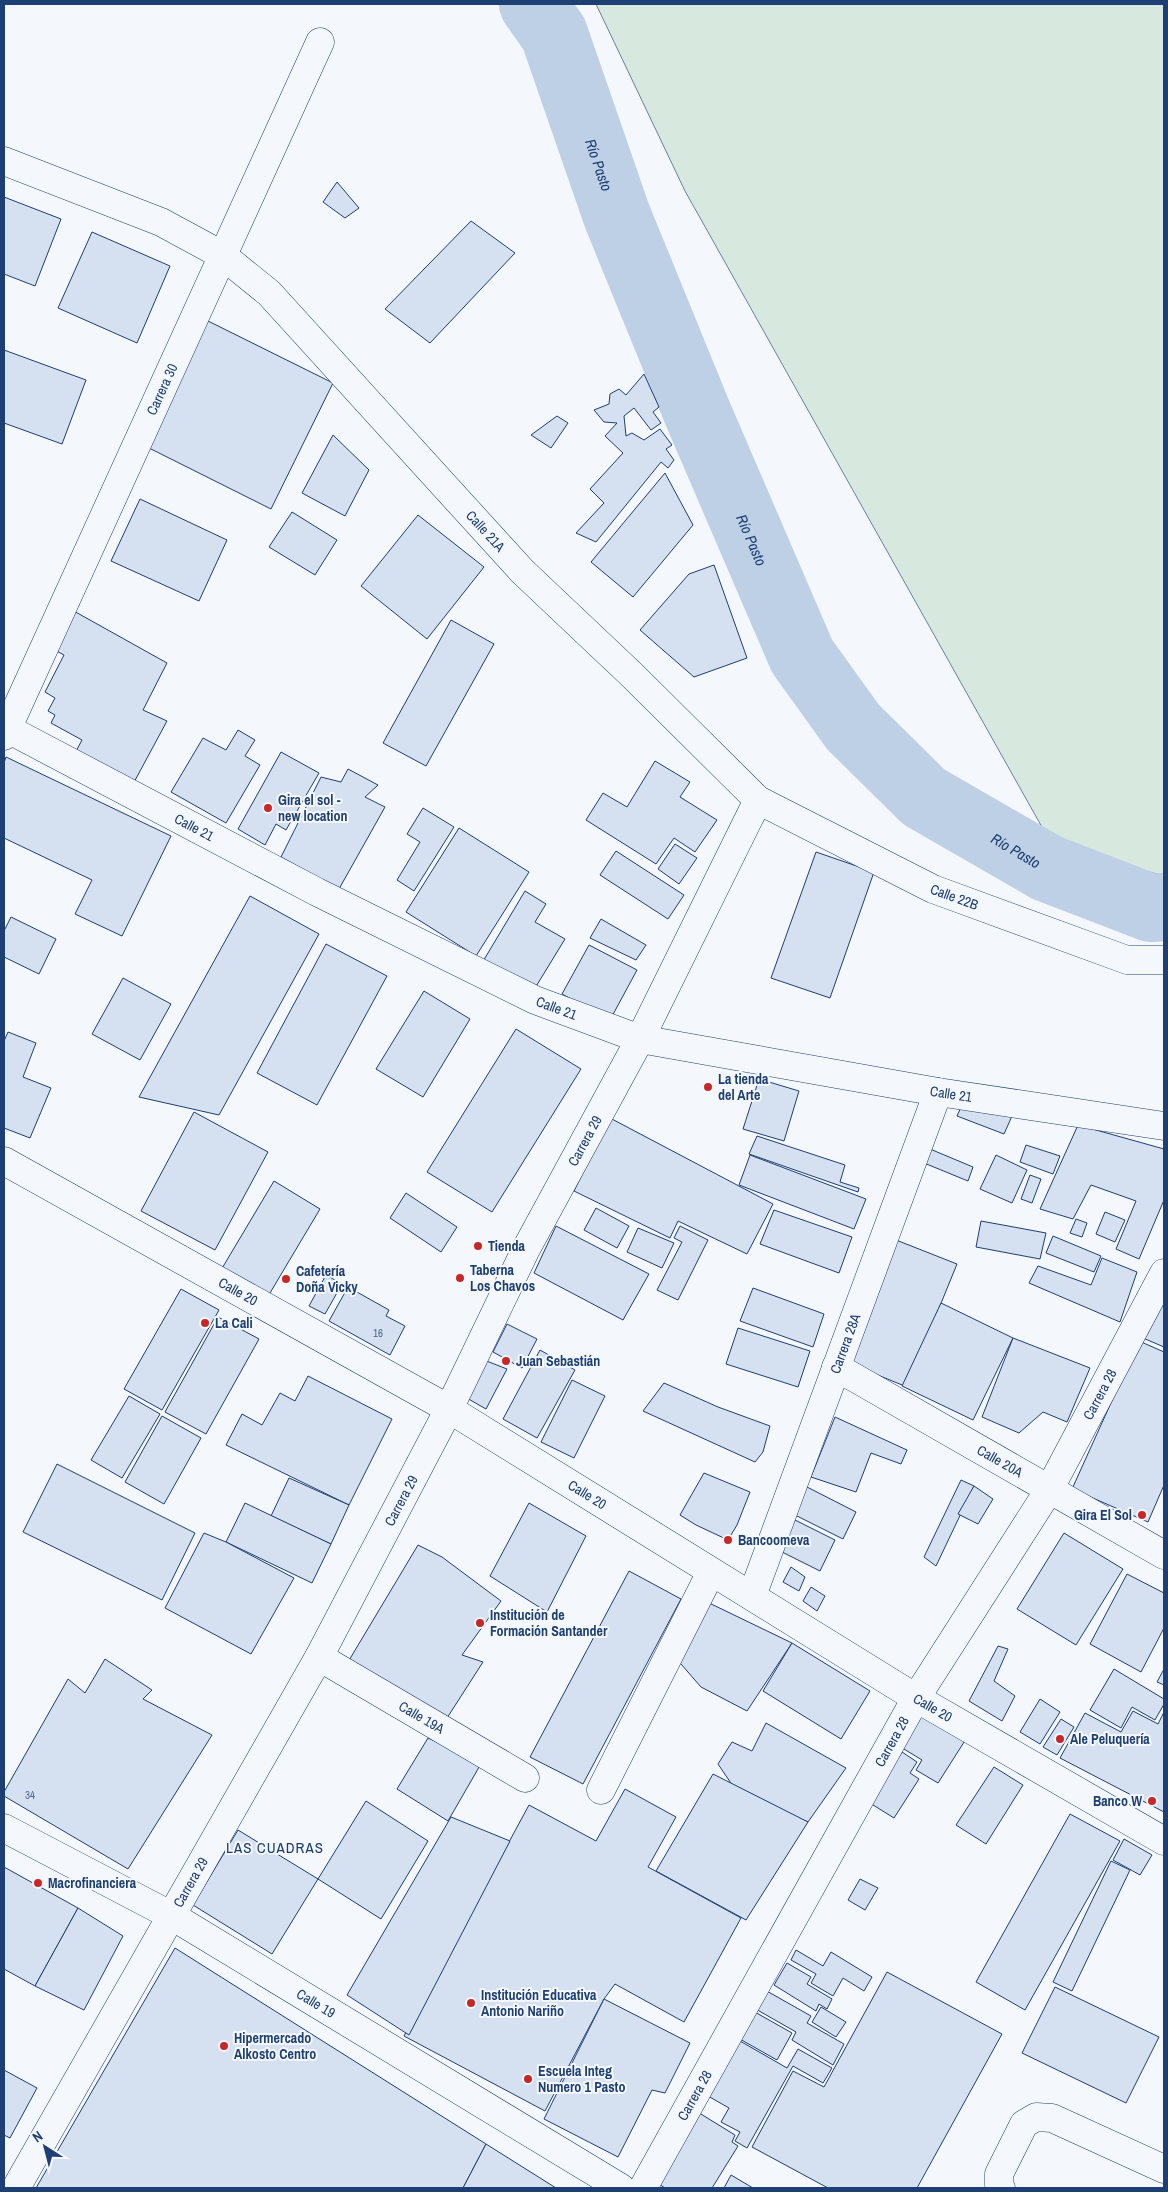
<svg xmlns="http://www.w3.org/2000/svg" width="1168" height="2192" font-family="'Archivo Narrow',sans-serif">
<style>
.green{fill:#d7e8df;stroke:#687fa3}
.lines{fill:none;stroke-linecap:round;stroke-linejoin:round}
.river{stroke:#bed0e5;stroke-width:68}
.building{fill:#d5e0f0;stroke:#1d3f73}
.minor-casing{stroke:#1d3f73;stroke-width:29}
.major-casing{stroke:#1d3f73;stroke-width:29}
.minor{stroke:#f4f7fb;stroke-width:28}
.major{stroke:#f4f7fb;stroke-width:28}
.poi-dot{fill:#c62828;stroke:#f4f7fb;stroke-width:2}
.labels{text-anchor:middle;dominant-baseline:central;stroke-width:4;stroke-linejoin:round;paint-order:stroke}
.number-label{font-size:11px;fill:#4b6792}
.street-label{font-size:14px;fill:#1d3f73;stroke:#f4f7fb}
.poi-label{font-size:14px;font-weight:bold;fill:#1d3f73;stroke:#f4f7fb;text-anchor:start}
.water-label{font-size:15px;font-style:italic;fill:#1d3f73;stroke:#f4f7fb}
.neighbourhood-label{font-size:15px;letter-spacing:1px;fill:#1d3f73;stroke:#f4f7fb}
</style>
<rect width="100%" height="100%" fill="#f4f7fb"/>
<polygon class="green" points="596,4 1164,4 1164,876 1052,845 685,191"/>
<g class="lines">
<path class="river" id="s1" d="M533,4l21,30 63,182 80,196 105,244 51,71 71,70 123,71 104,40 13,-1"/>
</g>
<g class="building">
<polygon points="337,182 359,208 345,218 323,202"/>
<polygon points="4,197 61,219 35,286 4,274"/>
<polygon points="471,221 515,253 430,343 385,309"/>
<polygon points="92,232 170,266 137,343 58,308"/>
<polygon points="208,321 333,383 271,509 145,446"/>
<polygon points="4,350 86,380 62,444 4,423"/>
<polygon points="644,374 659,407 653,412 661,423 651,430 634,408 624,416 626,436 632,433 644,440 660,429 672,445 666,449 674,460 668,468 661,462 596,542 576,533 604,503 590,489 623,453 605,436 617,423 604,422 594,410 609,404 610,394 619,389 626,395"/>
<polygon points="557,416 568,423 551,448 531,435"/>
<polygon points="333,435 369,470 345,516 302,493"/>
<polygon points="665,473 693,525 633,597 591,562"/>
<polygon points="140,499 227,540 199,601 111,561"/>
<polygon points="292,512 337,540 315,575 269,547"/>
<polygon points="418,515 484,567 427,639 361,586"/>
<polygon points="714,565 747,658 694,677 640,630 689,574"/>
<polygon points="72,610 167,663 143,710 167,721 132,786 74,755 82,740 51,723 55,715 48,711 55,698 45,692 64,655 51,648"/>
<polygon points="451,620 494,644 426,766 383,743"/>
<polygon points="238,730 255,740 245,756 260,765 226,823 171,792 203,738 226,750"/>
<polygon points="281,752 319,773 286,830 276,824 265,845 238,829"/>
<polygon points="6,757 171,836 122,936 75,914 92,880 4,838 4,763"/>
<polygon points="655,761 690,782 680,797 717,820 695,852 674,838 656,864 586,820 603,793 627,807"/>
<polygon points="348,769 378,785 365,797 385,807 339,889 281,857 321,777 341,782"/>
<polygon points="423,808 454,827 414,891 397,880 420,842 407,834"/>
<polygon points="459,828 529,872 476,956 406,912"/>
<polygon points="675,844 697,858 679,884 658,869"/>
<polygon points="616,851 684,895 668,919 600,875"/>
<polygon points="816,852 874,872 830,998 771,978"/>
<polygon points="525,891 546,904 535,922 565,939 532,993 482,963"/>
<polygon points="250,896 319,934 219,1115 139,1097"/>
<polygon points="11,917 56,939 39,974 4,957 4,931"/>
<polygon points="601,919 646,945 636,960 590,938"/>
<polygon points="326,944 387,976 317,1105 257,1073"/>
<polygon points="589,945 637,970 610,1020 562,994"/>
<polygon points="123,978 171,1004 140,1060 92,1034"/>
<polygon points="424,991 470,1019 423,1097 376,1069"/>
<polygon points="516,1029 581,1069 492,1212 427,1172"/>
<polygon points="8,1032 36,1043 23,1077 51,1088 30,1138 4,1128 4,1041"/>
<polygon points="759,1079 799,1091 784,1141 743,1129"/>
<polygon points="966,1096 1012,1116 1004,1134 957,1116"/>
<polygon points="194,1112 268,1152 215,1250 141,1211"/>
<polygon points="610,1118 773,1204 747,1254 678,1221 670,1238 574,1191"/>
<polygon points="1078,1125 1164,1149 1164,1200 1139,1259 1116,1249 1136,1201 1091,1185 1073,1219 1040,1209"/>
<polygon points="757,1136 845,1165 840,1182 859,1188 858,1192 749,1154"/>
<polygon points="1026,1145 1060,1156 1053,1174 1020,1162"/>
<polygon points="930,1149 973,1167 968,1181 924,1163"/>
<polygon points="750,1155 866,1199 854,1229 739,1185"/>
<polygon points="996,1155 1027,1170 1012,1203 980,1189"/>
<polygon points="1030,1175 1041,1179 1032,1203 1021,1199"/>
<polygon points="274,1181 320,1209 267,1298 221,1270"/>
<polygon points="406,1193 457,1227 441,1252 390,1218"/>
<polygon points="596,1208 629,1226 617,1248 584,1230"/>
<polygon points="774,1210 852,1237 839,1273 760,1244"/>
<polygon points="1105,1212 1125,1220 1115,1242 1096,1234"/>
<polygon points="1076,1219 1087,1223 1082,1237 1070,1233"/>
<polygon points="981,1221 1046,1233 1040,1259 976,1247"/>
<polygon points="556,1226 649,1274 623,1320 534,1273"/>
<polygon points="680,1226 708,1240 678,1300 657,1290 682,1242 674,1238"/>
<polygon points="638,1228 674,1243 662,1268 627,1252"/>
<polygon points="1053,1236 1101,1256 1094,1272 1046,1253"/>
<polygon points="896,1240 957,1264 907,1387 846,1362"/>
<polygon points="1102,1258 1137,1272 1120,1322 1029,1283 1038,1266 1091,1285"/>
<polygon points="326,1275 342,1284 325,1314 309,1306"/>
<polygon points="348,1287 389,1310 386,1316 405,1326 390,1355 329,1321"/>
<polygon points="753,1288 824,1314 813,1347 740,1321"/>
<polygon points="181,1289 219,1310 162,1410 124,1389"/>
<polygon points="1164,1291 1164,1347 1143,1338"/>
<polygon points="941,1303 1013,1338 973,1420 902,1386"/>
<polygon points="218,1317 259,1339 206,1434 165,1412"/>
<polygon points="507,1324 537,1339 522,1368 493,1352"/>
<polygon points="738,1328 810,1351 798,1387 726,1364"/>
<polygon points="1013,1338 1090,1368 1067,1422 1043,1412 1019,1433 982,1417"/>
<polygon points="1139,1341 1164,1352 1164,1485 1148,1522 1072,1489"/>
<polygon points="540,1350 575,1370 537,1438 503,1419"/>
<polygon points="484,1360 507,1369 486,1409 465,1397"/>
<polygon points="308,1376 392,1419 349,1505 226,1445 242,1414 262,1425 280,1393 295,1401"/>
<polygon points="572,1380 605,1396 574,1458 541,1442"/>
<polygon points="664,1383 718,1407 770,1426 763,1452 755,1462 643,1411"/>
<polygon points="129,1396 160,1414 122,1478 91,1460"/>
<polygon points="162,1416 201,1438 164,1504 125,1482"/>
<polygon points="835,1417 907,1450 901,1464 871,1453 856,1492 811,1477"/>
<polygon points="57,1464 195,1533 162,1600 23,1532"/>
<polygon points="704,1473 750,1492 737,1525 728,1540 696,1525 680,1515"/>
<polygon points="289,1478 349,1505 331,1544 271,1516"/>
<polygon points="961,1480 974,1486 936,1566 924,1557"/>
<polygon points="974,1486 993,1499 978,1524 958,1514"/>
<polygon points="807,1487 856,1512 843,1539 793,1514"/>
<polygon points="245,1503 331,1544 312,1583 226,1542"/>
<polygon points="529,1503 586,1536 547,1612 490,1576"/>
<polygon points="795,1520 835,1540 820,1571 780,1551"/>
<polygon points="204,1533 226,1542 294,1578 251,1654 165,1608"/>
<polygon points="1064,1533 1123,1569 1076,1645 1017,1609"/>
<polygon points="418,1545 442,1557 501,1601 462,1655 483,1662 447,1718 348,1662"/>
<polygon points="791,1567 805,1577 799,1591 783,1582"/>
<polygon points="629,1571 681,1599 583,1784 530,1757"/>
<polygon points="1127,1574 1164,1593 1164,1628 1141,1672 1090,1644"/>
<polygon points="811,1587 825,1596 817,1611 803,1601"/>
<polygon points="705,1601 792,1643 747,1711 701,1687 674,1656"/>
<polygon points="792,1643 870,1691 841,1739 763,1691"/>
<polygon points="998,1646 1008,1649 994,1681 1015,1696 1002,1721 969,1701"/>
<polygon points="105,1659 152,1690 143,1699 212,1735 128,1869 4,1796 4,1792 68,1679 85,1693"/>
<polygon points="1114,1669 1164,1699 1164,1704 1155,1720 1132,1707 1121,1728 1090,1710"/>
<polygon points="1164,1669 1164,1685 1157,1682"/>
<polygon points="1040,1699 1060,1712 1040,1744 1020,1732"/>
<polygon points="922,1711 966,1739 938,1783 916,1770 922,1760 899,1746"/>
<polygon points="1133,1711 1158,1724 1164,1712 1164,1812 1060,1758 1085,1713 1121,1732"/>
<polygon points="1061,1719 1074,1727 1057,1755 1043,1747"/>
<polygon points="766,1723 846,1768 808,1822 737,1792 718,1764 732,1742 752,1751"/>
<polygon points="428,1738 482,1762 448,1821 397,1789"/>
<polygon points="902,1752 917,1762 910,1773 919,1779 894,1818 870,1803"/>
<polygon points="994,1767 1023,1785 986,1844 956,1825"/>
<polygon points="713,1774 808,1822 746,1920 656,1871"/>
<polygon points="625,1789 676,1817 648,1867 741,1918 684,2022 615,1984 604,1999 545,2111 404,2036 529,1805 596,1841"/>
<polygon points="366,1801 428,1841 381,1919 318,1879"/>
<polygon points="1070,1814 1120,1841 1025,2010 976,1982"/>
<polygon points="451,1817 510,1841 409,2035 347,1995"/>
<polygon points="238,1830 318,1879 272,1954 193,1905"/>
<polygon points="1124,1839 1152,1855 1140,1875 1113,1860"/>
<polygon points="1111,1861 1130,1870 1072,1991 1053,1982"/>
<polygon points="4,1867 78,1908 35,1986 4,1969"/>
<polygon points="860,1879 878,1888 865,1910 848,1900"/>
<polygon points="78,1908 123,1936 84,2010 35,1986"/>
<polygon points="175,1948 486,2144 463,2188 36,2188"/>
<polygon points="796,1950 823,1966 831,1952 872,1977 864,1991 843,1978 833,1996 811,1983 816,1974 791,1960"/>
<polygon points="787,1963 811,1977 807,1984 832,1999 827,2009 819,2004 816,2011 774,1985"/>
<polygon points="887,1972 1002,2034 917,2188 828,2188 752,2147 793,2071 824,2087"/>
<polygon points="1055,1987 1159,2037 1126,2103 1022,2053"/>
<polygon points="765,1990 811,2016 807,2023 844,2044 833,2065 792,2040 796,2032 754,2008"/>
<polygon points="604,1999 690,2043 665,2093 652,2090 618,2157 544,2119"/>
<polygon points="821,2007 846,2022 836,2037 812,2022"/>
<polygon points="753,2011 792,2033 777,2060 738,2038"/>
<polygon points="733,2037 787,2068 798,2049 832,2068 823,2083 793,2066 747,2148 735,2141 740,2132 721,2122 729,2108 701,2092"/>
<polygon points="4,2070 37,2088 10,2138 4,2135"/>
<polygon points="696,2111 735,2135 732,2142 738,2146 712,2188 665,2188 654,2181"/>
<polygon points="486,2144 556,2188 463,2188"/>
<polygon points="731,2175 753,2188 724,2188"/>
</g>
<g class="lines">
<g class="minor-casing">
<g id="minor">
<path id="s2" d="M4,736l316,-694"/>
<path id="s3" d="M4,1161l445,248 467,289 248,143"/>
<path id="s4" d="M836,1367l328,188"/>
<path id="s5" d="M752,1596l186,-504"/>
<path id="s6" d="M319,1657l206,121"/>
<polyline points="601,1790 711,1572"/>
<path id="s7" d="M4,1828l168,88 449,272"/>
<path id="s8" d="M16,2188l303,-531 130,-248 77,-160 114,-210 118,-239"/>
<path id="s9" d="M643,2188l273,-490 133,-208 115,-217"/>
<polyline points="1001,2188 999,2185 999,2174 1024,2124 1036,2117 1052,2118 1164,2169"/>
</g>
</g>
<g class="major-casing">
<g id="major">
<path id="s10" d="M4,161l157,61 61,33 47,38 253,278 110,104 126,125 175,89 194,71h37"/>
<path id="s11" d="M4,727l313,165 218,108 105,39 298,53 226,34"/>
</g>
</g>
<use href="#minor" class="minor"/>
<use href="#major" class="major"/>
</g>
<g class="poi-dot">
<circle cx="268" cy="808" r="5"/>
<circle cx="708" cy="1087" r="5"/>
<circle cx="478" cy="1246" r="5"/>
<circle cx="460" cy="1278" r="5"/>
<circle cx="286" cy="1279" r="5"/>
<circle cx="205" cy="1323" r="5"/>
<circle cx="506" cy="1361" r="5"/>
<circle cx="1142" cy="1515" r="5"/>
<circle cx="728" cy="1540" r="5"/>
<circle cx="480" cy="1623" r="5"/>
<circle cx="1060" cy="1739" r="5"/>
<circle cx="1152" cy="1801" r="5"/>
<circle cx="38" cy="1883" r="5"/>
<circle cx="471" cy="2003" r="5"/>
<circle cx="224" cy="2046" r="5"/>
<circle cx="528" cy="2079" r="5"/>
</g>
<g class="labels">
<g class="number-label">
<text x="378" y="1333">16</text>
<text x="30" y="1795">34</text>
</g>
<g class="street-label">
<text stroke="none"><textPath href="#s2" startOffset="381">Carrera 30</textPath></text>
<text stroke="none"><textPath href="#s10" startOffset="620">Calle 21A</textPath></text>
<text stroke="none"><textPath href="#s11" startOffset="215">Calle 21</textPath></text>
<text stroke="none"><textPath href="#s10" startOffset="1222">Calle 22B</textPath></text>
<text stroke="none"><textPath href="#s11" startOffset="620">Calle 21</textPath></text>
<text stroke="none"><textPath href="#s11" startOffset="1025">Calle 21</textPath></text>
<text stroke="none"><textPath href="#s8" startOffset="1192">Carrera 29</textPath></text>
<text stroke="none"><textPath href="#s3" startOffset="268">Calle 20</textPath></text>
<text stroke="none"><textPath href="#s5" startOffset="269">Carrera 28A</textPath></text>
<text stroke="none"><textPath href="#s9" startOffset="916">Carrera 28</textPath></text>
<text stroke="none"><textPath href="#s4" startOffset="189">Calle 20A</textPath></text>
<text stroke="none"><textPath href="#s3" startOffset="672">Calle 20</textPath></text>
<text stroke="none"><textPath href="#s8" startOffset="788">Carrera 29</textPath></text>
<text stroke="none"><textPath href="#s3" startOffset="1078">Calle 20</textPath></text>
<text stroke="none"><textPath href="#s6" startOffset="119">Calle 19A</textPath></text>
<text stroke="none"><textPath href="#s9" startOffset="511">Carrera 28</textPath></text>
<text stroke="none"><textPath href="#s8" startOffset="352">Carrera 29</textPath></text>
<text stroke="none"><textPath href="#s7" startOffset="358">Calle 19</textPath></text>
<text stroke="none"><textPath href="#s9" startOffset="106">Carrera 28</textPath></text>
</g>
<g class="poi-label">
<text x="278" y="800">Gira el sol -<tspan x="278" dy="16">new location</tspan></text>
<text x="718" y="1079">La tienda<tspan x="718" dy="16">del Arte</tspan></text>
<text x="488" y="1246">Tienda</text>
<text x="470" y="1270">Taberna<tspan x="470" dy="16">Los Chavos</tspan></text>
<text x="296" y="1271">Cafetería<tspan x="296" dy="16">Doña Vicky</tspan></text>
<text x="215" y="1323">La Cali</text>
<text x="516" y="1361">Juan Sebastián</text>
<text x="1132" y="1515" text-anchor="end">Gira El Sol</text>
<text x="738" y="1540">Bancoomeva</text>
<text x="490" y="1615">Institución de<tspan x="490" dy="16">Formación Santander</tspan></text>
<text x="1070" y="1739">Ale Peluquería</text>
<text x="1142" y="1801" text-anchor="end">Banco W</text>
<text x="48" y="1883">Macrofinanciera</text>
<text x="481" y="1995">Institución Educativa<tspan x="481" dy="16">Antonio Nariño</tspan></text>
<text x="234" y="2038">Hipermercado<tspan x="234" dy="16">Alkosto Centro</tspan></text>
<text x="538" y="2071">Escuela Integ<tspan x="538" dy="16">Numero 1 Pasto</tspan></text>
</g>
<g class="water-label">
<text stroke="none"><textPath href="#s1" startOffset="175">Río Pasto</textPath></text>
<text stroke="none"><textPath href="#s1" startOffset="580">Río Pasto</textPath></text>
<text stroke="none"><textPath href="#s1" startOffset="1000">Río Pasto</textPath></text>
</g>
<g class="neighbourhood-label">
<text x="275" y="1847">LAS CUADRAS</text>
</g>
</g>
<rect width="1168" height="2192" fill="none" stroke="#1d3f73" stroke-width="10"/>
<g transform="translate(45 2147) rotate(324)" stroke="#f4f7fb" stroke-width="4" paint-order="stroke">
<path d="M0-4L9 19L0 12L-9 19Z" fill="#1d3f73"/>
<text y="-8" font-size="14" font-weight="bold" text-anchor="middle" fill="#1d3f73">N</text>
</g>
</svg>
